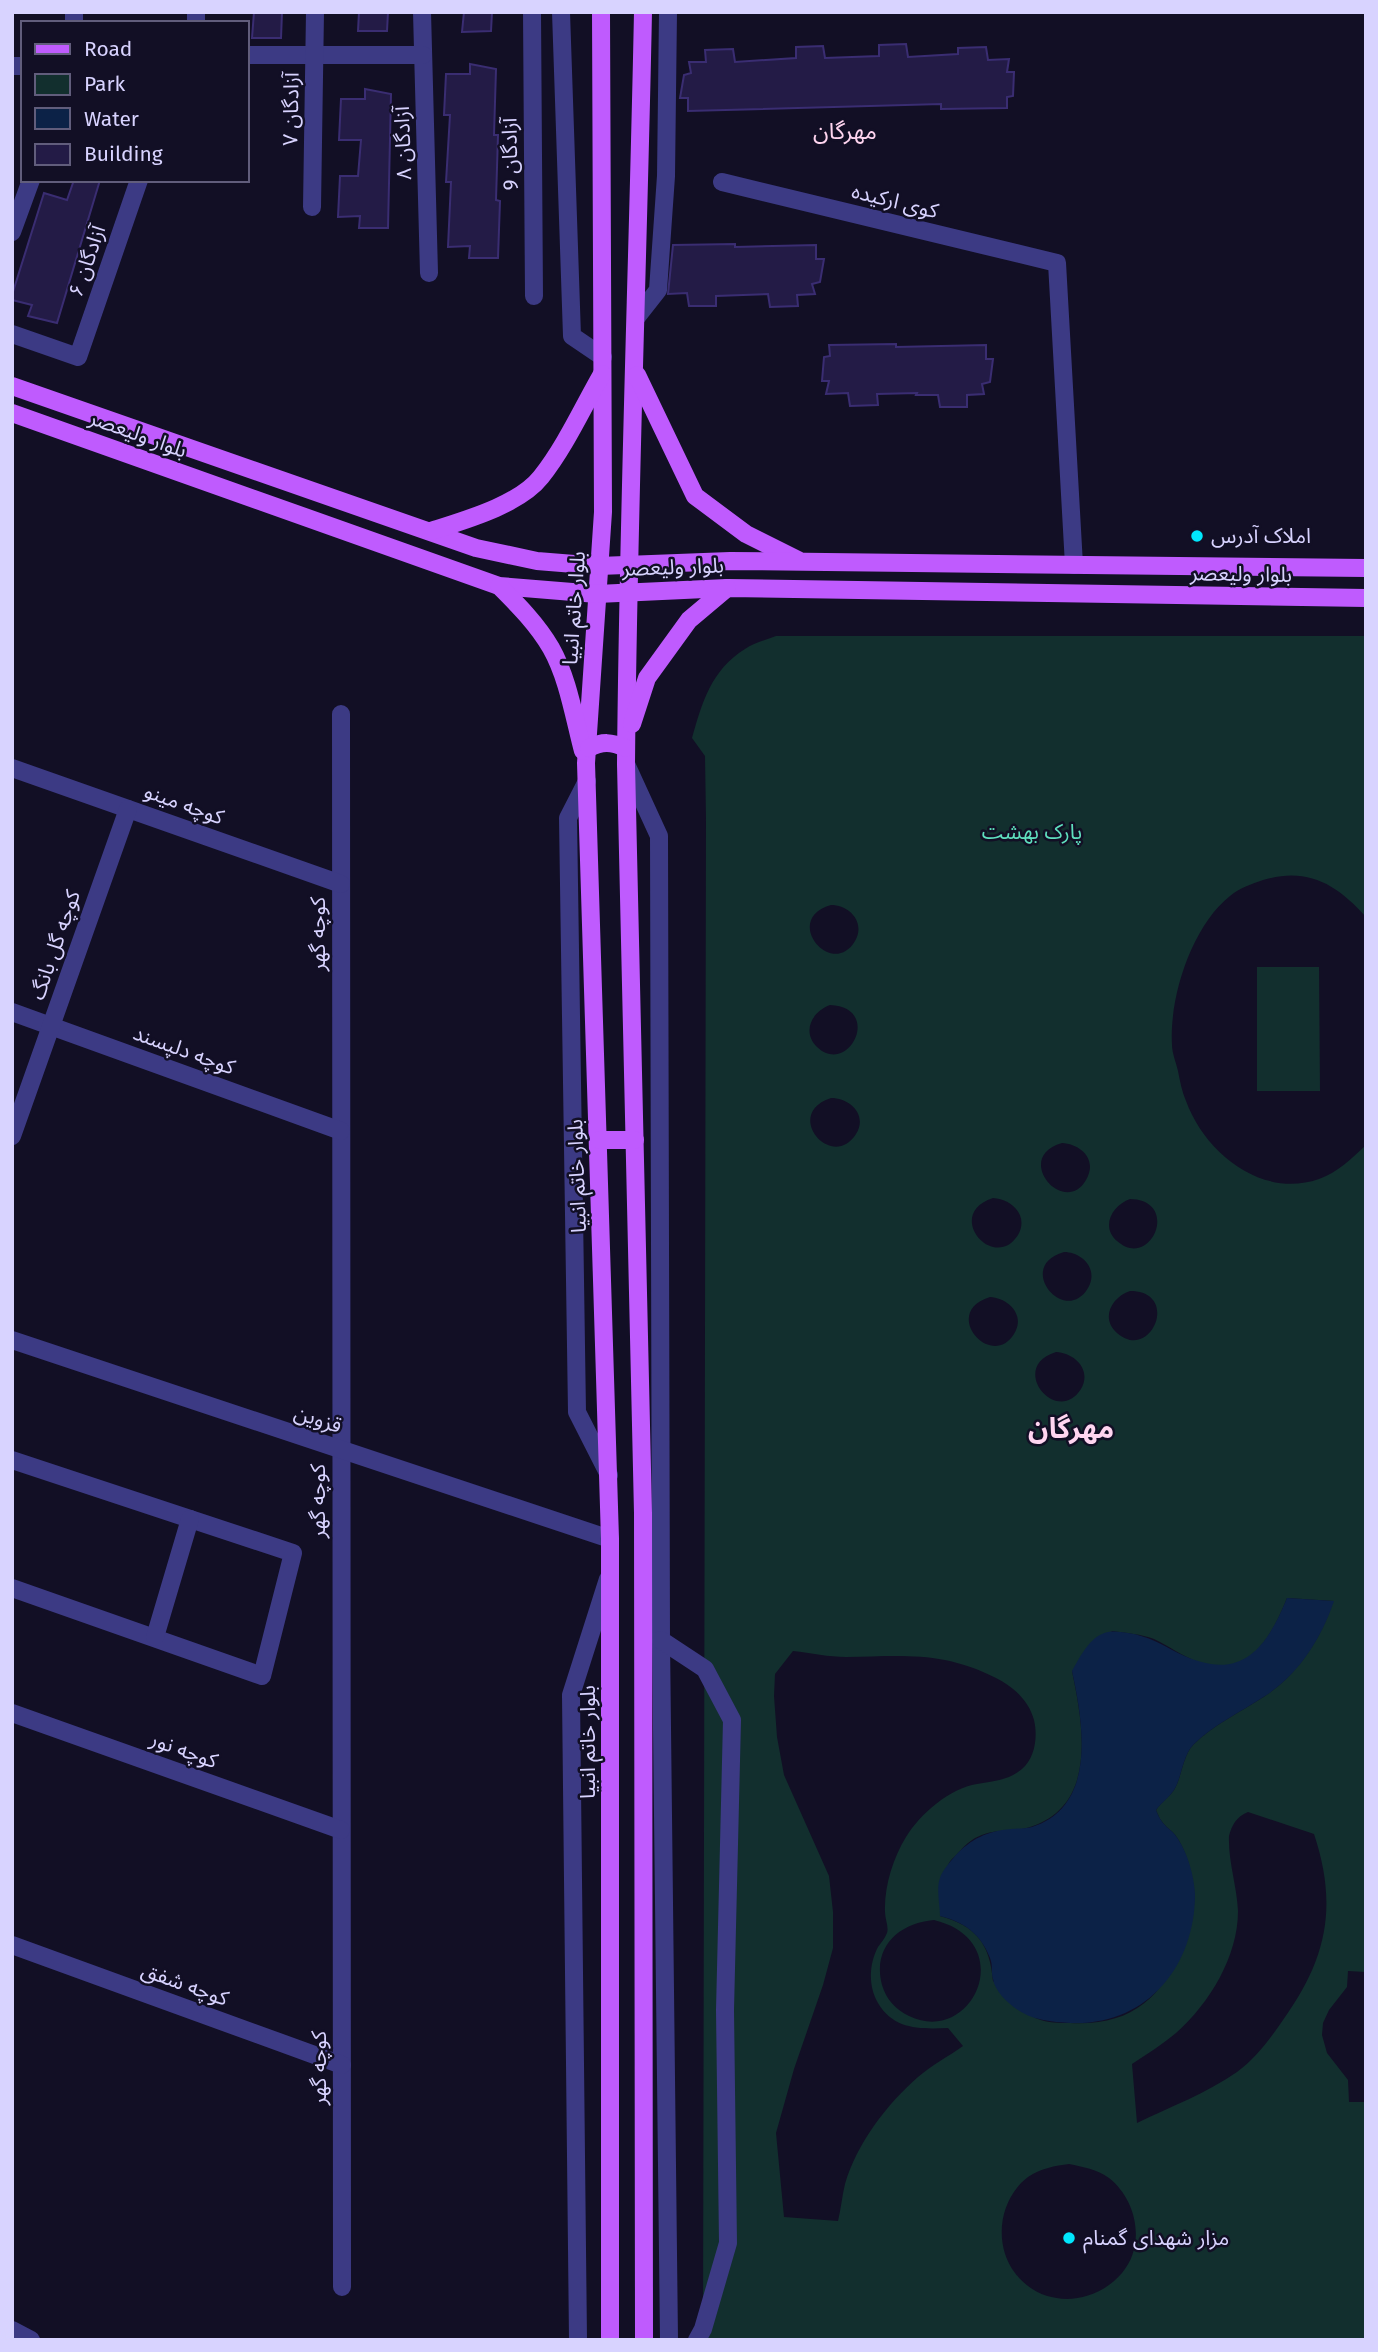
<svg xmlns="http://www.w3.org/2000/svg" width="1378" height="2352" font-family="'Fira Sans','Noto Sans Arabic',sans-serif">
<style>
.green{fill:#122f2e;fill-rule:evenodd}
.water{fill:#0c2247}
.building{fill:#231b46;stroke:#3a2d72;stroke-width:2}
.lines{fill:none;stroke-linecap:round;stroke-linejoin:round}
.minor{stroke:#3c3a84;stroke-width:18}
.major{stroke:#bf5bfe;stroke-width:18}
.poi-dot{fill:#01e7fd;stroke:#120f25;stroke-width:2.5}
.labels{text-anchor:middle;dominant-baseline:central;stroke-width:5;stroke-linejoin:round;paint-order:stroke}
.street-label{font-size:21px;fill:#d8d3ff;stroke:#120f25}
.poi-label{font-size:21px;fill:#d8d3ff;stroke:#120f25;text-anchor:start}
.park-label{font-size:21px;fill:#5fdfbe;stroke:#120f25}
.neighbourhood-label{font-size:23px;fill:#ffd5f0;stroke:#120f25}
.district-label{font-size:28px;font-weight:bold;fill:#ffd5f0;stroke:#120f25}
</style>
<rect width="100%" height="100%" fill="#120f25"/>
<g class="green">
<path d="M776,636h590v281c-30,-33 -58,-50 -103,-37 -11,4 -24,8 -33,16 -38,30 -61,101 -58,149 0,8 4,17 6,26 2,10 4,21 8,30 19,52 76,98 133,78 18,-6 33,-21 47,-34v827l-18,-1 -1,16 -18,23 -6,13 -1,12 5,18 21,27 1,22h17v238h-663l3,-1521 -1,-63 -13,-18c10,-35 19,-68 53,-89 9,-6 21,-9 31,-13zM831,905c18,0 35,17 24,36 -23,39 -74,-22 -24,-36zM830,1005c53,2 19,72 -13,42 -16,-16 -4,-36 13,-42zM831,1098c19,0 37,17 25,36 -24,38 -74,-20 -25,-36zM1062,1143c19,1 36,17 24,37 -22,38 -74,-23 -24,-37zM993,1198c19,1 36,18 25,37 -24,38 -75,-21 -25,-37zM1130,1199c51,1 21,72 -13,42 -17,-15 -4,-36 13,-42zM1064,1252c18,0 35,17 24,36 -23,39 -74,-22 -24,-36zM1130,1291c51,0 21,72 -13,42 -17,-15 -5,-36 13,-42zM990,1297c18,1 36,18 24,37 -23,37 -74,-22 -24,-37zM1056,1352c19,1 36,18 25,37 -24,38 -74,-22 -25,-37zM1287,1598l46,3c-11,37 -36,74 -68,95 -24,16 -51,28 -72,49 -12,13 -11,37 -22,49 -6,6 -10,9 -15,16 7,19 15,17 22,29 9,15 14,33 16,50 2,21 -4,38 -11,57 -22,54 -53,80 -113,77 -10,0 -23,0 -32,-4 -11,-4 -35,-29 -45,-38 -3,-36 -16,-55 -53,-65 3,-14 3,-41 9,-53 2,-4 8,-8 11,-12 25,-28 45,-15 73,-25 65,-23 50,-102 39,-155l40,-40c14,2 29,3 42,8 15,7 28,17 44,23 50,19 74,-26 89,-64zM793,1651c18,2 36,6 53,6 58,-1 97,-6 150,21 18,9 33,23 38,42 4,17 1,38 -12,49 -14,12 -29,12 -45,15 -27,4 -57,30 -71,53 -13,21 -22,50 -21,75 0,7 4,15 2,21 -2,5 -6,10 -9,14 -9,17 -10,39 0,56 16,27 42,26 70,25l15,18c-14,10 -31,19 -45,31 -31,27 -61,66 -73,107 -3,12 -4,25 -7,37l-54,-4 -8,-84 18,-64 29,-84 10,-37v-36l-4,-36 -45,-101 -7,-38 -3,-41 1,-22zM1248,1812l66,22c24,72 13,125 -31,186 -13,19 -27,38 -46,52 -30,21 -67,35 -100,51l-5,-59c15,-10 31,-20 44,-31 34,-30 62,-77 62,-122 -1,-25 -10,-50 -9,-75 3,-11 7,-19 19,-24zM934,1920c86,21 39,127 -25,96 -13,-6 -23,-17 -27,-31 -10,-38 17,-62 52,-65zM1069,2164c14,3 28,5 40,14 28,22 37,67 13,95 -28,33 -80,36 -107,0 -22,-29 -16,-74 13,-96 13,-9 27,-11 41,-13z"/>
<polygon points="1257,967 1319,967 1320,1091 1257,1091"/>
</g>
<path class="water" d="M1287,1598l47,3c-13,38 -35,73 -69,95 -24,16 -51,28 -72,49 -12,13 -11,37 -22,49 -5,6 -10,9 -15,16 7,19 15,17 22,29 10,15 16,37 17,55 0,73 -49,132 -124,129 -20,-1 -40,-3 -56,-15 -9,-7 -20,-17 -22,-29 -2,-7 0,-14 -3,-21 -9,-24 -26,-36 -50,-42 0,-11 -4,-27 0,-38 2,-7 10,-16 15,-22 16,-17 32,-25 56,-27 6,-1 15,0 21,-2 66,-21 51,-105 40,-156 7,-12 16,-31 30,-37 9,-4 17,-2 26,-1 20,3 33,11 50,20 61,30 87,-1 109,-55z"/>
<g class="building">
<polygon points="254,12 282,12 281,38 252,38"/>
<polygon points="359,12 388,12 387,31 358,31"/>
<polygon points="464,12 492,12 491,31 462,32"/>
<polygon points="906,44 908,57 958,54 958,48 986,47 988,60 1009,59 1007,72 1014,72 1013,96 1007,97 1007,108 941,109 941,104 688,111 688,98 680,98 684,75 691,73 689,62 706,62 705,50 733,49 735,62 796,58 796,47 823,46 825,58 879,56 879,45"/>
<polygon points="470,64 496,69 494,135 498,135 496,200 500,201 498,258 469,258 470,246 448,247 451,182 446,182 450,115 444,115 446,74 470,74"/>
<polygon points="365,89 391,94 388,228 359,228 360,216 338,217 340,176 358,176 361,140 339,140 341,99 365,99"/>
<polygon points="74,180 100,180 57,323 28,316 32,305 12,300 12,295 44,193 67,200"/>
<polygon points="735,244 735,247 816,245 816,259 824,259 820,282 812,284 815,294 797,295 798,306 770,307 768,294 716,296 716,306 689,306 687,293 668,294 673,245"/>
<polygon points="896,344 896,347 986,345 986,359 993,359 990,382 982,384 984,394 967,395 967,407 940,407 938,395 916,395 917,393 877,394 878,405 850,406 848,393 826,394 829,381 822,381 824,357 830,356 829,345"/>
</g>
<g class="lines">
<g class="minor">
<polyline points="196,12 196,23"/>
<polyline points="422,12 429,273"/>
<polyline points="532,12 534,296"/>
<polyline points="561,12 572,336 603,357"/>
<polyline points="74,23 74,12"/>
<polyline points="247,55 423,55"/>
<polyline points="12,66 23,66"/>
<polyline points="722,182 1057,263 1074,565"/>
<polyline points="312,207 315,12"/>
<polyline points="12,232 31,180"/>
<polyline points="636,318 658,290 666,176 668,12"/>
<polyline points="12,334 78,357 139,180"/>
<polyline points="341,714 342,2287"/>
<polyline points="626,764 659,836 661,1640 669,2340"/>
<polyline points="12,768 341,884"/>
<polyline points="587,781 568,818 577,1412 609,1475"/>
<polyline points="12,1012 341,1131"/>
<polyline points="12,1136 128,809"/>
<polyline points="12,1340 610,1539"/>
<polyline points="12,1460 293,1553 262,1676 12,1588"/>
<polyline points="155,1637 190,1519"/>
<polyline points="661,1640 705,1669 732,1720 725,2010 728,2243 703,2329 697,2340"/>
<polyline points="12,1713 341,1830"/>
<polyline points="12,1945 342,2065"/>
<polyline points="12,2330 31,2340"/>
<polyline points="578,2340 571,1695 608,1579"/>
</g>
<g class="major">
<polyline points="601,12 603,512 586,763 610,1539 610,2340"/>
<path d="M643,12c-5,251 -15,502 -17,752l17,749 1,827"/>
<polyline points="637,375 695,496 746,534 798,560"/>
<polyline points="12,386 476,548 537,561 599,566 730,561 1366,568"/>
<polyline points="12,413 499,586 597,594 727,588 1366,598"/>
<path d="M431,531c34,-11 88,-26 110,-54 24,-30 42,-70 61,-103"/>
<path d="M499,586c19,19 38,38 52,62 17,30 23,69 32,103"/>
<polyline points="632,724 647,678 689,620 727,588"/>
<path d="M589,748c14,-7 22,-6 37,0"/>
<polyline points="599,1140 635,1140"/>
</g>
</g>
<g class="poi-dot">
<circle cx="1197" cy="536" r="7"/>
<circle cx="1069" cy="2238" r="7"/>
</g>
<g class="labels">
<g class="street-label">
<text transform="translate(291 109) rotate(-89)">آزادگان ۷</text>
<text transform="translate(403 143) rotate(-92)">آزادگان ۸</text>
<text transform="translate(510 154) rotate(-91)">آزادگان 9</text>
<text transform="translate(895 201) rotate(14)">کوی ارکیده</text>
<text transform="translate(87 261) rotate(-71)">آزادگان ۶</text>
<text transform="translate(138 434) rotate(20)">بلوار ولیعصر</text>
<text transform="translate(673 567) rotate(-2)">بلوار ولیعصر</text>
<text transform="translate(1241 574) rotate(1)">بلوار ولیعصر</text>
<text transform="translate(574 608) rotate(-86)">بلوار خاتم انبیا</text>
<text transform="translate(184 804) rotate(20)">کوچه مینو</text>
<text transform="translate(318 934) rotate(-90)">کوچه گهر</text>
<text transform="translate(55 945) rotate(-71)">کوچه گل بانگ</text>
<text transform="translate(184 1050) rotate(20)">کوچه دلپسند</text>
<text transform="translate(577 1176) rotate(-92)">بلوار خاتم انبیا</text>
<text transform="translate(318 1419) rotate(18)">قزوین</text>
<text transform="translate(318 1501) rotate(-90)">کوچه گهر</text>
<text transform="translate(588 1742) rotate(-90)">بلوار خاتم انبیا</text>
<text transform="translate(184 1750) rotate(20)">کوچه نور</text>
<text transform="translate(185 1984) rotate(20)">کوچه شفق</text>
<text transform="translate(319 2068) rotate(-90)">کوچه گهر</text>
</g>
<g class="poi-label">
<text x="1211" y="536">املاک آدرس</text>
<text x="1083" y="2238">مزار شهدای گمنام</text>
</g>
<g class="park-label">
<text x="1032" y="832">پارک بهشت</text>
</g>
<g class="neighbourhood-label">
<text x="845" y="131">مهرگان</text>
</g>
<g class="district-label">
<text x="1071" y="1428">مهرگان</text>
</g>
</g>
<rect width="1378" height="2352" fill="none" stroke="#d8d3ff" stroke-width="28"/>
<rect x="21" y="21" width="228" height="161" fill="#120f25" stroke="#615d7c" stroke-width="2"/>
<rect x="35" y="44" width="35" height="10" fill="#bf5bfe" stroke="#615d7c" stroke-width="2"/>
<text x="84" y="56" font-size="21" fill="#d8d3ff">Road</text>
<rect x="35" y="74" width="35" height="21" fill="#122f2e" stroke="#615d7c" stroke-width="2"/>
<text x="84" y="91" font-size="21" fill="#d8d3ff">Park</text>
<rect x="35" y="108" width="35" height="21" fill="#0c2247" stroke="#615d7c" stroke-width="2"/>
<text x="84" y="126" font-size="21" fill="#d8d3ff">Water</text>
<rect x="35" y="144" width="35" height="21" fill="#231b46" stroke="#615d7c" stroke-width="2"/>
<text x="84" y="161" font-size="21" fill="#d8d3ff">Building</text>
</svg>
